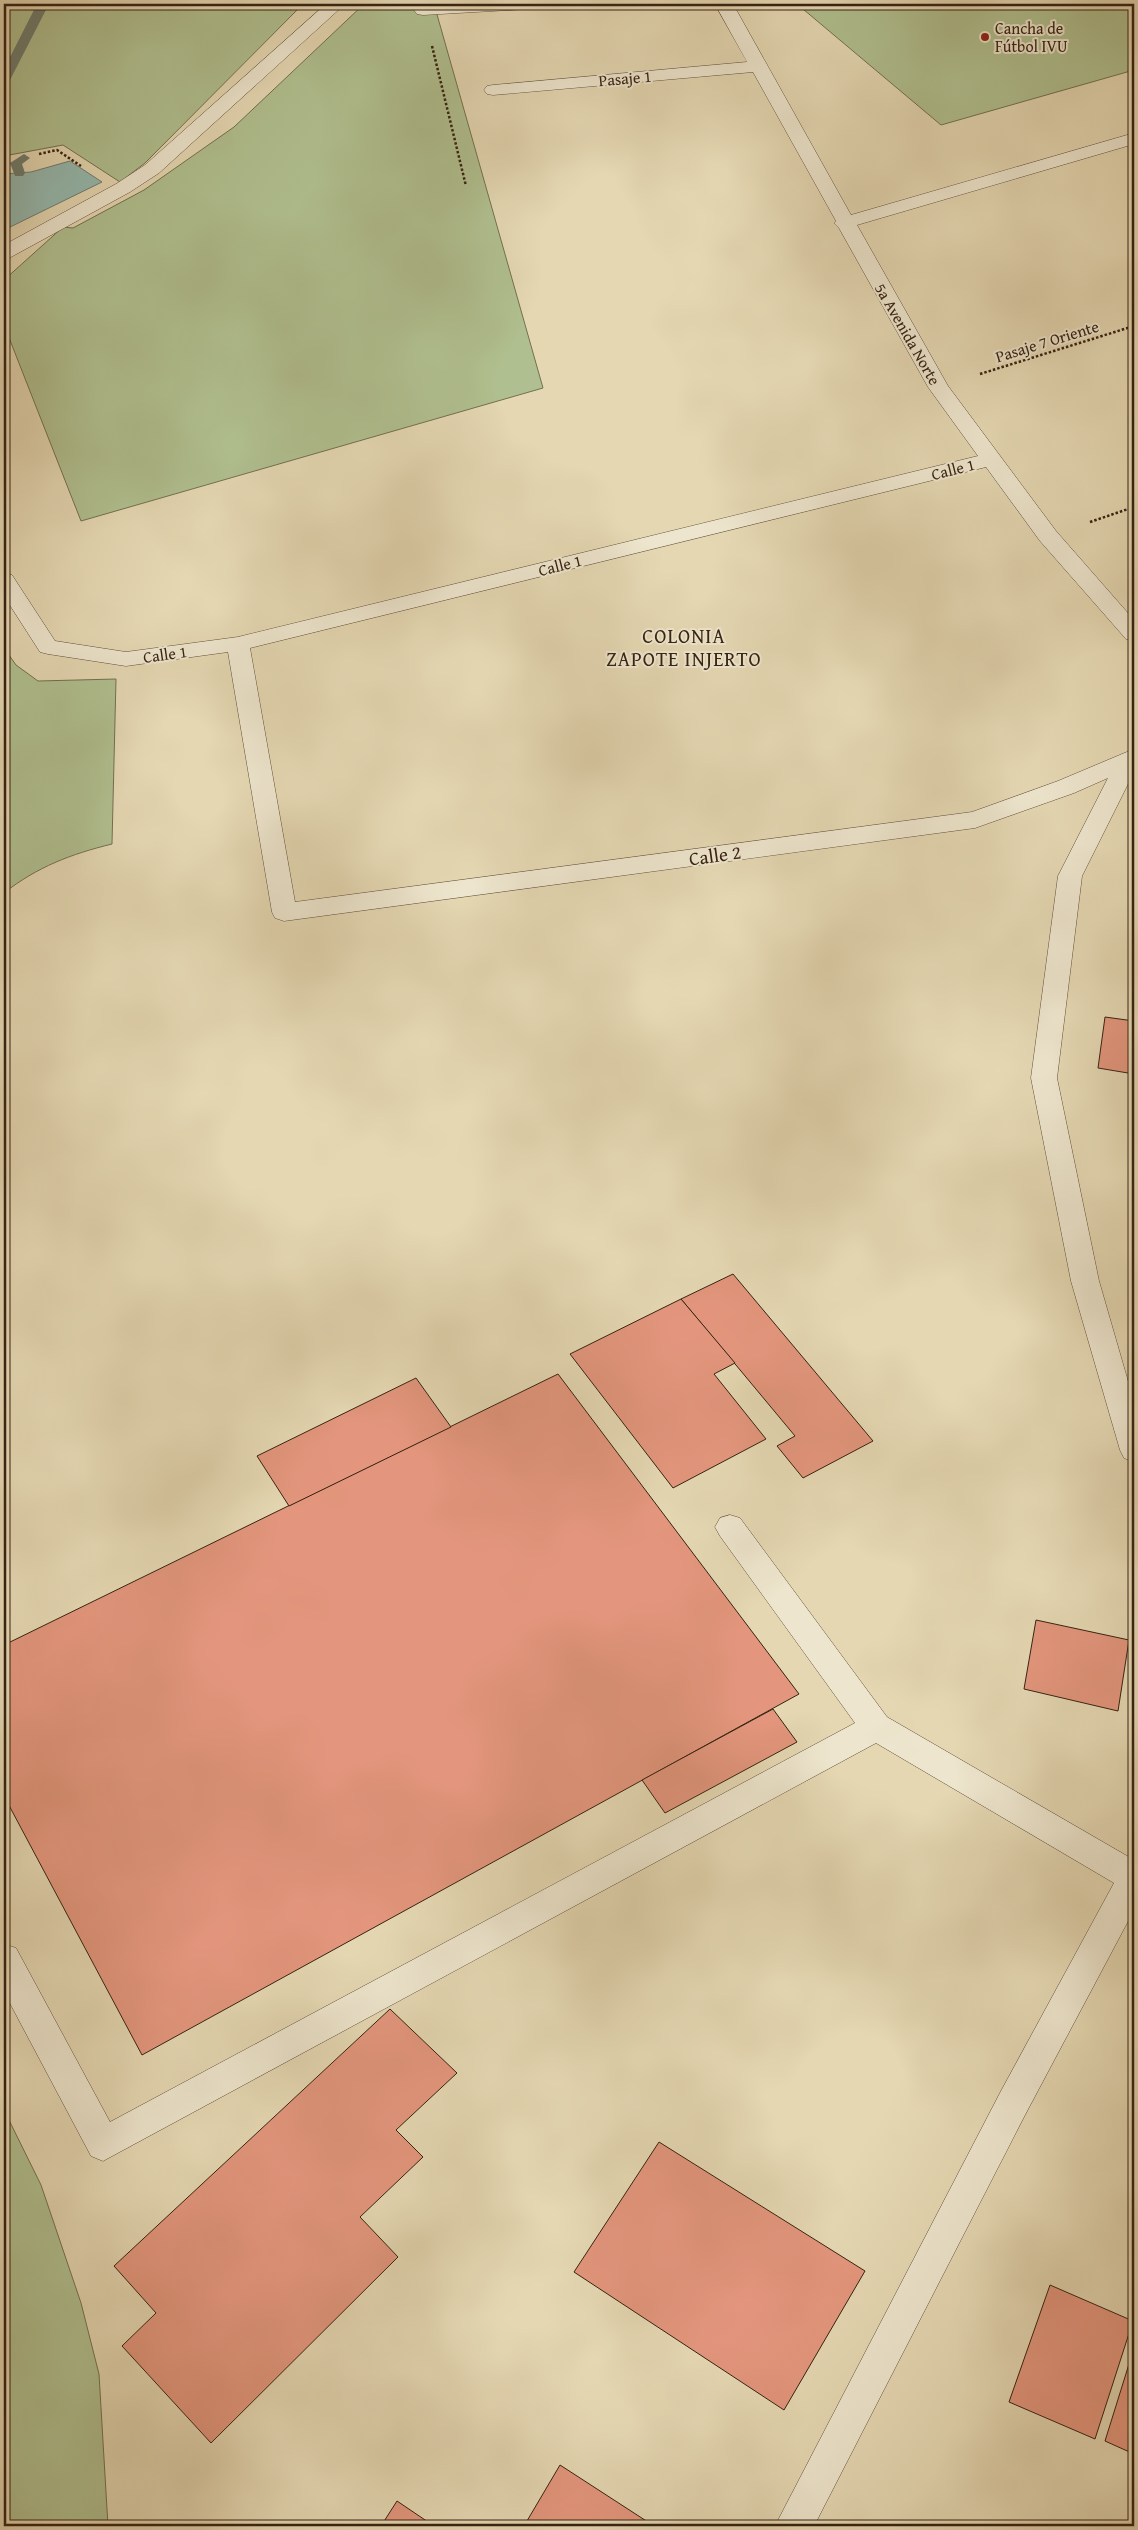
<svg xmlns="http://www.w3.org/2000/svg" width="1138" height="2530" font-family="'Gentium Book Plus',serif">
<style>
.green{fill:#b0bf8f;stroke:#737050}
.water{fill:#95b9af;stroke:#6f7d70}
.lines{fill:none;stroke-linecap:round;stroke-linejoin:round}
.stream{fill:#6f7d70;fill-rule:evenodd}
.building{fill:#e3967d;stroke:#362212}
.minor-casing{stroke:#624f3a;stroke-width:1}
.path{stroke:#362212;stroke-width:2.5;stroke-dasharray:2.5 2;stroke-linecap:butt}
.minor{fill:#ede5cd;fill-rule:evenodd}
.poi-dot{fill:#8f2418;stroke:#ede5cd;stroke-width:2}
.labels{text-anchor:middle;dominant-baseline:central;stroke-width:4;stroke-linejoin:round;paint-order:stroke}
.far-poi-label{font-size:16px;fill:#362212;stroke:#ede5cd;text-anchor:start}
.far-street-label{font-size:16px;fill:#362212;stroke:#ede5cd}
.street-label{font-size:19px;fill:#362212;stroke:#ede5cd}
.neighbourhood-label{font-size:20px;letter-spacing:1px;fill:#362212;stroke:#ede5cd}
</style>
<rect width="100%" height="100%" fill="#e4d7b2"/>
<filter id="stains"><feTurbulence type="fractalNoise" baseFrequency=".004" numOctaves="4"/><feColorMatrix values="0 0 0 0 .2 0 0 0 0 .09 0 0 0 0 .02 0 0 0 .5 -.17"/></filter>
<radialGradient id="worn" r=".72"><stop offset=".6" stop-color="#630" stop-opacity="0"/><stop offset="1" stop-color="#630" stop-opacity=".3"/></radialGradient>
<g class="green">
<polygon points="10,4 303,4 145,163 120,182 63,145 4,156 6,99 4,96 4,14"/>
<polygon points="364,4 434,4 543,388 81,521 4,325 4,280 63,227 73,228 144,190 234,127"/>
<polygon points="797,4 1134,4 1134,70 941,125"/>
<path d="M4,648l12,17 22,16 78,-2 -4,165c-41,10 -75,23 -108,49z"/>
<polygon points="4,2110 41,2185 81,2303 99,2374 108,2526 4,2526"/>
</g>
<polygon class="water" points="70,161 102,182 4,230 4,174 31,172"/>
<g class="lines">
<g class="stream">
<polygon points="37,4 49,4 10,80 4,83 4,69"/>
<polygon points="24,154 30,158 22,164 25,173 23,176 15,176 10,163"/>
</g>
</g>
<g class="building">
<polygon points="1105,1017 1134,1021 1134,1074 1098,1068"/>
<polygon points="733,1274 873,1441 803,1478 777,1446 795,1436 681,1299"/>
<polygon points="681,1299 735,1363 714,1374 766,1439 673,1488 570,1354"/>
<polygon points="558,1374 799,1694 142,2055 4,1796 4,1645"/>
<polygon points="416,1378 451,1427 289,1506 257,1456"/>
<polygon points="1036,1620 1129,1640 1118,1711 1024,1689"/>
<polygon points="773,1709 797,1742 665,1813 642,1780"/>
<polygon points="390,2009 457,2073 396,2130 423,2157 360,2217 398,2257 211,2443 122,2346 156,2313 114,2266"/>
<polygon points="659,2142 865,2271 784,2410 574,2272"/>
<polygon points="1050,2285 1133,2321 1095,2439 1009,2402"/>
<polygon points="1134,2348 1134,2454 1105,2441"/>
<polygon points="560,2465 651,2524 650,2526 524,2526"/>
<polygon points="397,2501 434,2526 381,2526"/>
</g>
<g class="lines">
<g class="minor-casing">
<g id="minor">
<polygon points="326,4 345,4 159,173 130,192 11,257 4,259 4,245 116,184 145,165"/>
<polygon points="441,4 536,4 533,8 527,9 423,15 417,14 414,10 417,6"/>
<polygon points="715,4 733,4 851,215 1134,133 1134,144 857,225 948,386 1056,531 1134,620 1134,641 1126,639 1040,541 986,467 250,648 295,902 972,812 1058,781 1134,749 1134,772 1082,876 1057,1078 1099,1281 1134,1402 1134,1462 1124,1458 1120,1450 1071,1281 1031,1078 1058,876 1108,778 1074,793 975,828 284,921 275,918 272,912 228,652 126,666 48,654 40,652 4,596 4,573 12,575 55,641 126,652 238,637 978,456 928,387 839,228 834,223 836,221 753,72 493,95 487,94 484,90 487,86 493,85 747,62"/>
<polygon points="730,1515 740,1518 887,1717 1134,1860 1134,1910 1025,2115 814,2526 775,2526 1001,2091 1114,1883 876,1743 103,2161 91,2156 4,1992 4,1944 16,1948 110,2122 855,1723 720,1536 715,1527 720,1518"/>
</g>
</g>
<g class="path">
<polyline points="432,46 466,186"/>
<polyline points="39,154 57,150 81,166"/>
<polyline points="980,374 1134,326"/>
<polyline points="1090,522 1134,507"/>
</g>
<use href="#minor" class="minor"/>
</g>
<circle class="poi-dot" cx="985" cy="37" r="5"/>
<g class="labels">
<g class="far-poi-label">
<text x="995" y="28">Cancha de<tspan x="995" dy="18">Fútbol IVU</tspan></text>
</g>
<g class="far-street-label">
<text transform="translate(625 78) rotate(-5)">Pasaje 1</text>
<text transform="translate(908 334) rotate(60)">5a Avenida Norte</text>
<text transform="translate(1047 341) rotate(-17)">Pasaje 7 Oriente</text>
<text transform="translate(953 469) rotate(-14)">Calle 1</text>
<text transform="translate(560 565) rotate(-14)">Calle 1</text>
<text transform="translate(165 654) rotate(-8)">Calle 1</text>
</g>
<g class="street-label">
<text transform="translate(715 855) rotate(-8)">Calle 2</text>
</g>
<g class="neighbourhood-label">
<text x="684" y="635">COLONIA<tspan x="684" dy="23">ZAPOTE INJERTO</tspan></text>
</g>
</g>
<rect width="1138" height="2530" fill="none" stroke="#e4d7b2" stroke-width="20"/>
<rect x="5" y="5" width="1128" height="2520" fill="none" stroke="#362212" stroke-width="2.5"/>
<rect x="10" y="10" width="1118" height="2510" fill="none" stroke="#362212"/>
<rect width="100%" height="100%" filter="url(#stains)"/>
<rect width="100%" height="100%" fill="url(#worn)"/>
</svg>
